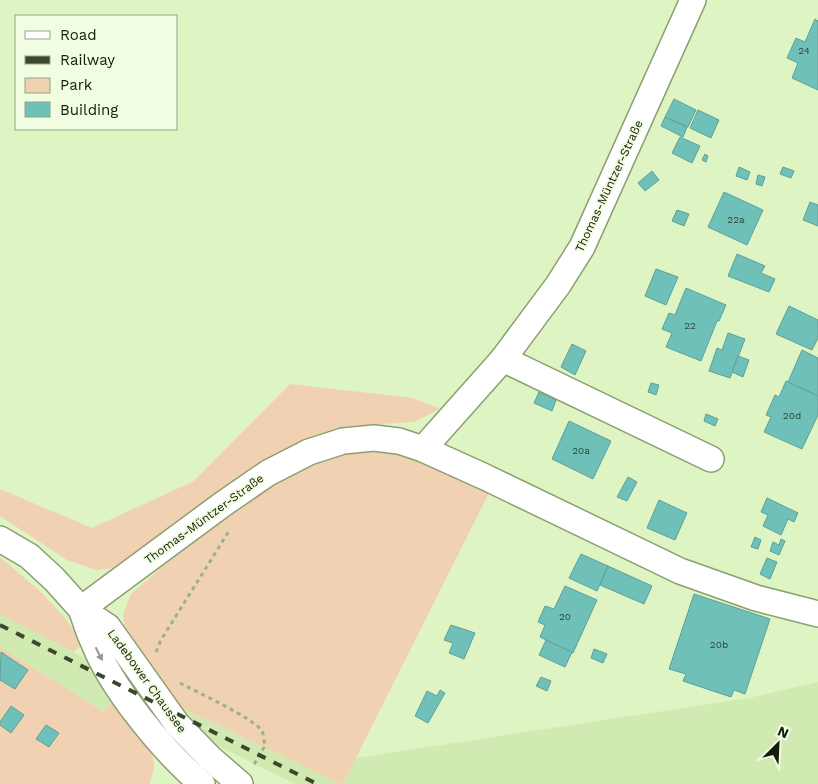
<svg xmlns="http://www.w3.org/2000/svg" width="818" height="784" font-family="'Work Sans',sans-serif">
<style>
.built{fill:#d1eab2}
.green{fill:#f0d1b2}
.building{fill:#6ec0b8;stroke:#5ea19a}
.lines{fill:none;stroke-linecap:round;stroke-linejoin:round}
.minor-casing{stroke:#8b9f70;stroke-width:28}
.path{stroke:#9fb088;stroke-width:3;stroke-dasharray:4 4;stroke-linecap:butt}
.minor{stroke:#fff;stroke-width:25}
.rail{stroke:#3d472f;stroke-width:4;stroke-dasharray:9 9;stroke-linecap:butt}
.oneway{fill:#969991}
.labels{text-anchor:middle;dominant-baseline:central;stroke-width:4;stroke-linejoin:round;paint-order:stroke}
.number-label{font-size:10px;fill:#2b4536}
.street-label{font-size:12px;fill:#151c0a;stroke:#f0fde0}
</style>
<rect width="100%" height="100%" fill="#def4c2"/>
<g class="built">
<polygon points="0,614 171,703 341,784 295,784 194,734 114,698 104,712 0,647"/>
<polygon points="818,682 818,784 343,784 356,758 749,698"/>
</g>
<g class="green">
<polygon points="290,384 413,398 440,409 414,422 349,426 313,437 278,455 236,479 153,543 117,568 96,570 67,560 0,516 0,489 92,528 194,481"/>
<polygon points="354,451 392,453 424,464 490,491 343,784 341,784 171,703 126,640 123,614 131,594 163,566 213,527 241,509 275,481 310,464"/>
<polygon points="0,557 43,594 65,618 83,644 73,652 0,614"/>
<path d="M0,647l104,65 10,-14c13,17 42,49 40,71 -1,5 -3,10 -5,15h-149z"/>
</g>
<g class="building">
<polygon points="815,19 818,21 818,90 792,78 798,63 787,58 796,38 805,42"/>
<polygon points="674,99 696,110 688,127 665,117"/>
<polygon points="698,110 719,120 711,138 690,128"/>
<polygon points="665,117 687,127 683,137 661,126"/>
<polygon points="680,137 700,146 692,163 672,153"/>
<polygon points="705,154 708,156 706,162 702,160"/>
<polygon points="739,167 750,172 747,180 736,176"/>
<polygon points="783,167 794,171 791,178 780,174"/>
<polygon points="652,171 659,180 645,191 638,183"/>
<polygon points="758,175 765,177 762,186 756,184"/>
<polygon points="724,192 763,210 747,245 708,227"/>
<polygon points="810,202 818,205 818,226 803,220"/>
<polygon points="677,210 689,214 684,226 672,221"/>
<polygon points="737,254 765,266 761,273 775,279 769,292 728,276"/>
<polygon points="656,269 678,277 666,305 645,296"/>
<polygon points="686,288 726,305 719,321 717,321 701,361 666,347 672,333 662,329 669,313 675,315"/>
<polygon points="789,306 818,320 818,338 812,350 776,334"/>
<polygon points="728,333 745,339 730,378 709,371 717,348 722,350"/>
<polygon points="572,344 586,351 575,375 561,367"/>
<polygon points="802,350 818,358 818,396 788,382"/>
<polygon points="738,356 749,360 743,377 732,372"/>
<polygon points="786,381 818,396 818,415 802,449 764,432 771,417 766,415 775,395 779,397"/>
<polygon points="651,383 659,385 656,395 648,392"/>
<polygon points="539,392 556,400 552,411 534,403"/>
<polygon points="706,414 718,419 715,426 704,421"/>
<polygon points="569,421 611,441 593,479 552,459"/>
<polygon points="628,477 637,482 627,501 617,497"/>
<polygon points="767,498 798,513 794,522 788,519 781,535 763,526 768,515 761,512"/>
<polygon points="659,500 687,513 675,540 647,528"/>
<polygon points="755,537 761,540 758,549 751,547"/>
<polygon points="781,539 785,541 779,555 770,551 773,542 779,545"/>
<polygon points="581,554 608,566 597,591 569,578"/>
<polygon points="767,558 777,562 770,579 760,574"/>
<polygon points="608,566 652,586 644,604 600,585"/>
<polygon points="565,586 597,600 573,653 540,637 545,625 538,622 545,606 554,609"/>
<polygon points="694,594 770,619 745,694 734,690 731,697 683,681 686,674 669,669"/>
<polygon points="451,625 475,633 464,659 449,653 453,643 444,640"/>
<polygon points="546,640 572,652 565,667 539,655"/>
<polygon points="594,649 607,654 603,663 591,658"/>
<polygon points="1,652 28,670 15,689 0,680"/>
<polygon points="541,677 551,681 547,691 536,686"/>
<polygon points="440,690 445,693 428,723 415,716 427,691 437,696"/>
<polygon points="11,706 24,715 11,733 0,725 0,722"/>
<polygon points="46,725 59,733 49,747 36,739"/>
</g>
<g class="lines">
<g class="minor-casing">
<g id="minor">
<polyline points="503,359 711,459"/>
<polyline points="423,449 503,359 558,285 582,247 693,0"/>
<polyline points="0,539 29,556 54,579 81,609 108,627 177,724 210,758 240,784"/>
<polyline points="81,609 223,504 268,473 309,452 343,441 374,438 399,441 423,449 485,477 680,571 756,598 818,614"/>
<path d="M81,609c4,10 7,22 12,32 18,47 71,111 109,143"/>
</g>
</g>
<g class="path">
<polyline points="156,652 161,640 229,531"/>
<path d="M180,683c15,8 75,36 82,48 2,4 2,11 3,15l-12,20"/>
</g>
<use href="#minor" class="minor"/>
<polyline class="rail" points="0,625 317,784"/>
</g>
<defs><path id="oneway-solid" d="M-6-.8H1V-3.2L6.5 0L1 3.2V.8H-6Z" transform="scale(1.25)"/></defs>
<use class="oneway" href="#oneway-solid" transform="translate(99 654) rotate(63)"/>
<g class="labels">
<g class="number-label">
<text x="804" y="50">24</text>
<text x="736" y="219">22a</text>
<text x="690" y="325">22</text>
<text x="792" y="415">20d</text>
<text x="581" y="450">20a</text>
<text x="565" y="616">20</text>
<text x="719" y="644">20b</text>
</g>
<g class="street-label">
<text transform="translate(609 186) rotate(-65)">Thomas-Müntzer-Straße</text>
<text transform="translate(204 519) rotate(-36)">Thomas-Müntzer-Straße</text>
<text transform="translate(147 681) rotate(54)">Ladebower Chaussee</text>
</g>
</g>
<rect x="15" y="15" width="162" height="115" fill="#f0fde0" stroke="#98a38a"/>
<rect x="25" y="31" width="25" height="8" fill="#ffffff" stroke="#98a38a"/>
<text x="60" y="40" font-size="15" fill="#151c0a">Road</text>
<rect x="25" y="56" width="25" height="8" fill="#3d472f" stroke="#98a38a"/>
<text x="60" y="65" font-size="15" fill="#151c0a">Railway</text>
<rect x="25" y="78" width="25" height="15" fill="#f0d1b2" stroke="#98a38a"/>
<text x="60" y="90" font-size="15" fill="#151c0a">Park</text>
<rect x="25" y="102" width="25" height="15" fill="#6ec0b8" stroke="#98a38a"/>
<text x="60" y="115" font-size="15" fill="#151c0a">Building</text>
<g transform="translate(778 744) rotate(24)" stroke="#f0fde0" stroke-width="4" paint-order="stroke">
<path d="M0-4L9 19L0 12L-9 19Z" fill="#151c0a"/>
<text y="-8" font-size="14" font-weight="bold" text-anchor="middle" fill="#151c0a">N</text>
</g>
</svg>
